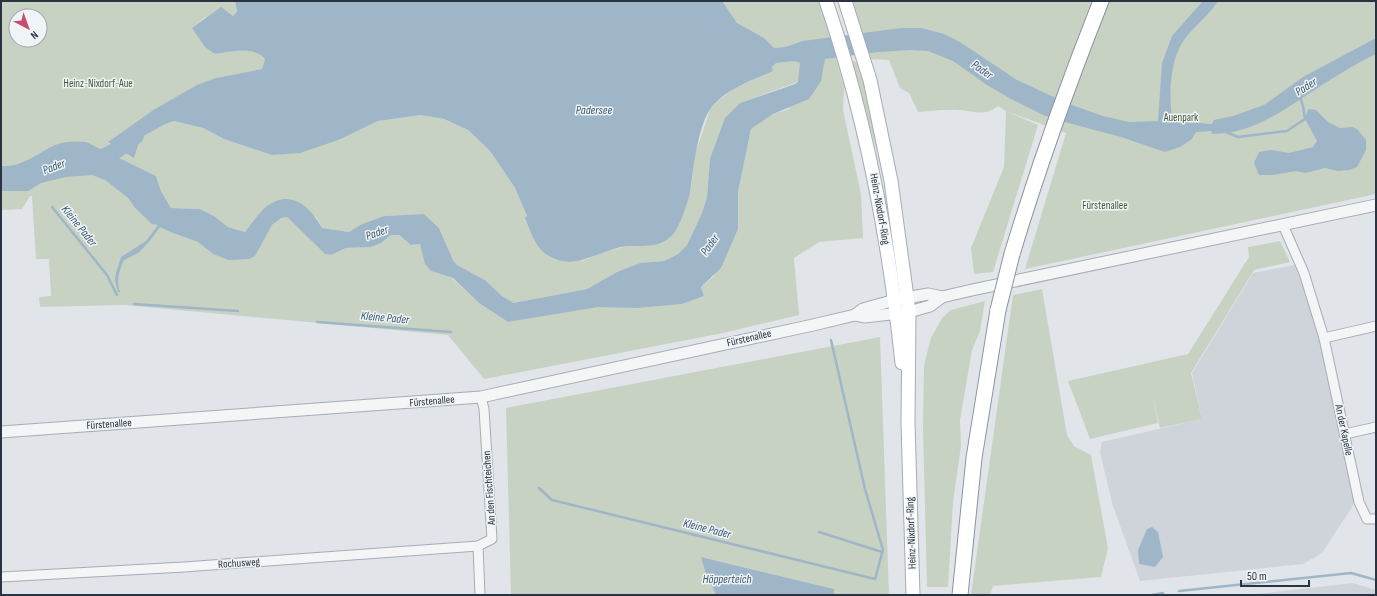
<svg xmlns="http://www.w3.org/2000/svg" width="1377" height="596" font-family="'Sofia Sans Condensed',sans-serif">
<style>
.built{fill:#cfd4db}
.green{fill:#c8d2c3;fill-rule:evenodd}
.water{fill:#9eb6c7}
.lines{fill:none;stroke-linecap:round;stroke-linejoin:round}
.stream{stroke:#9eb6c7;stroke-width:2.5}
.river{stroke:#9eb6c7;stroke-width:16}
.minor-casing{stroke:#a6acb3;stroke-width:11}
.tertiary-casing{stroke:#a6acb3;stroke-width:13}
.secondary-casing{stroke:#a6acb3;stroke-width:15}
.trunk-casing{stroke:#89949f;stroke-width:17}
.minor{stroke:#f4f5f7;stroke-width:9}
.tertiary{stroke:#f4f5f7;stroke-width:11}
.secondary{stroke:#fff;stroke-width:13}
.trunk{stroke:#fff;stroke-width:15}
.trunk-bridge-casing{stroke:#89949f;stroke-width:17;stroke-linecap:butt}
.trunk-bridge{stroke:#fff;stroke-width:15}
.labels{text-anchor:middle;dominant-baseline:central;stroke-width:3;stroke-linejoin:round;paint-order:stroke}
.park-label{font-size:11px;fill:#425b38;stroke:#f1f4f6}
.street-label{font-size:11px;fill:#2a3440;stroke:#f1f4f6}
.water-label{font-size:12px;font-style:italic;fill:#365772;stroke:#f1f4f6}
</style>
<rect width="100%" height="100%" fill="#e1e5e9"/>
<g class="built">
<polygon points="1294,265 1305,290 1316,327 1341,434 1354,504 1322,553 1303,564 1140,581 1113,506 1100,453 1102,442 1202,419 1192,373 1253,273"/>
<polygon points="1353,583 1376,590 1376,595 1248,595"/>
</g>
<g class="green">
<path d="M1,1h234l2,12 -4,3 -27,1 -14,11 23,26c15,-2 39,-8 50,5l-3,10 -46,9 -42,43 29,7 21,11 48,16 69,-16 37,-18 43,-6 23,4 24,11 22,21 25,37 12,28 55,45 27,-11 26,-5 23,-1 18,-14 15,-42 4,-33 15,-46 5,-6 20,-15 38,-17 -1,-4 3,-4c-4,-35 -21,-22 -39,-41 -5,-6 -9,-14 -14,-21h98l24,86 -1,23 18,84 2,44 -44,4 -25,16 5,57 -76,18 -239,46 -36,-44 -324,-30 -84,2 -1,-10 12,-1 -2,-37h-13l-4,-63h-2l-8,13 -21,1zM16,16h24v24h-24zM798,82l-9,27 -16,5 -22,15 -13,63v37l-24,47 -13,11 3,9 -22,8 -83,3 -91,15 -29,-19 -27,-25 -21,-7 -11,-27 -9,1 -12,-10h-8l-10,8 -10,4 -25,1 -15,7 -6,-1 -38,-37c-12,1 -17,10 -23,20l-51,17 -15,-12 -28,-10 -15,-8 -22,-18 -5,-8 -23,-18 33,-12 18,8 5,15 10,17 29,1 14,7 14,11 17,5 24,-27 47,12 6,11 27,4 13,-8 22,-8 40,-2 15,14 14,32 4,5 28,15 17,16 10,7 75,-14 30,-17 23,-9 24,-2 14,-7 9,-9 15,-32 5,-16 3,-38 30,-56z"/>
<path d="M853,1h523v193l-351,75 41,-136 -60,-22 32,14 -45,147 -19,2 -3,-26 33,-81 2,-56 -8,-5c-13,11 -24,5 -39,4 -13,-1 -27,1 -41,2l-9,-19 -9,-5 -11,-28 -20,-1z"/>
<polygon points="859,61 879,142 900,282 896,283 884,182 877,151 851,62"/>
<polygon points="1280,241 1290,262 1254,270 1191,373 1202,419 1160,428 1153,397 1158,423 1090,439 1068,381 1188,354 1249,257 1248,247"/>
<polygon points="1042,289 1067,435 1074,446 1091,455 1108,548 1101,577 993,586 990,595 971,595 1013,295"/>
<polygon points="985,301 980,331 972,350 960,420 961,446 953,502 948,587 927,587 923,427 924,365 931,338 942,318 951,310"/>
<polygon points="880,337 889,595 834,595 833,589 701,557 705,571 716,595 511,595 506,408"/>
</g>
<g class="water">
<path d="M235,1h487l15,22 27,15 10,10 11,-1 18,-6 98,-13h20l23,6 16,8 57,38 52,24 34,12 26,6 29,-1 4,-58 10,-27 31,-35h15c-9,14 -21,23 -31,35 -18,21 -18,57 -15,84 15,-1 25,4 40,4l2,-4 19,-4 31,-11 39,-28 73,-39v16c-23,11 -45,25 -66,39 -31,20 -59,41 -98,41l-1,-3 -15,1 -4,7 -12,8 -15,5 -44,-15 -56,-15 -22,-7 -32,-16 -24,-14 -34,-24 -25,-10 -18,-1 -32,2 -53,7 -4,22 -12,18 -36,15 -22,15 -13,63v37l-17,39 -20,19 3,9 -22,8 -46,4 -37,-1 -91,15 -29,-19 -26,-25 -22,-7 -6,-7 -5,-20 -9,1 -12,-10h-8l-10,8 -10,4 -25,1 -15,7 -6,-1 -38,-37 -6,1 -9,7 -17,31 -6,3 -20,1 -16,-6 -15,-12 -28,-10 -10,-5 -11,15 -11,11 -14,7c-5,11 -8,20 -4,32h-2l-3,-12 1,-7 5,-16 25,-16 12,-16 -6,-1 -18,-17 -6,-9 -23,-18 -13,-5 -26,2 -25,6 -13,8h-27v-25c20,2 37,-13 54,-21 9,-4 21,-4 31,-3l70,34 5,15 10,17 29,1 14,7 14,11 17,5c7,-8 15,-22 25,-28 23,-14 41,4 52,24l27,4 13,-8 22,-8 40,-2 15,14 14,32 4,5 28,15 17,16 11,7 74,-14 30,-17 23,-9 24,-2 14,-7 9,-9 15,-32 5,-16 3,-38 15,-41 15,-15 55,-19 3,-2 2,-19 -6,-2 -18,2 -4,4 1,4c-20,9 -42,16 -58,32 -16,15 -21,62 -24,83 -1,11 -9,34 -15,44 -3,6 -11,12 -18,14 -12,3 -25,1 -37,3 -24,5 -48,24 -72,9 -14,-8 -18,-24 -24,-38l2,-2 -12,-28 -25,-37 -22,-21 -24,-11 -23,-4 -43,6 -37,18 -41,14 -28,2 -48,-16 -21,-11 -29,-7 -9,3 -25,14 -6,20 -26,-16 47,-33 42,-24 19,-7 46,-9 3,-10c-11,-13 -35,-7 -50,-5l-10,-7 -13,-19 29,-21 12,9 4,-4z"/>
<polygon points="1308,109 1316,110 1328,122 1340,128 1352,127 1357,129 1366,140 1366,150 1357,167 1349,170 1338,171 1325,168 1305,173 1296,171 1273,175 1259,175 1254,163 1259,152 1271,150 1289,153 1313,147 1317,141 1305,119"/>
<polygon points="1152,527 1158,532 1163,557 1155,567 1139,564 1138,550 1147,529"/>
<polygon points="701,557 834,589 834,595 716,595 705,571"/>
</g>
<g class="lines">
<g class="stream">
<polyline points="1226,132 1238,137 1287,131 1305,119 1303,106 1300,97"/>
<polyline points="52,207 107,275 117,295"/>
<polyline points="134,304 238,311"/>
<polyline points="317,322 451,332"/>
<polyline points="539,488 552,500 875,579 883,550 865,489 831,340"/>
<polyline points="819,532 882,552"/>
<polyline points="1179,591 1351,573 1376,580"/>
<polyline points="1152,595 1163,593"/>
</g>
<polyline class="river" points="93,162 119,149 136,136"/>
<g class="minor-casing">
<g id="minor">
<polyline points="1283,225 1304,273 1324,338 1359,502 1367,519 1376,519"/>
<polyline points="1324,338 1376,326"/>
<polyline points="1345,434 1376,427"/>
<polyline points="478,546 480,595"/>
<polyline points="1,577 184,567 478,546 492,539 484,409 481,397"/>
</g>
</g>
<g class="tertiary-casing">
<g id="tertiary">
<polyline points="855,315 864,317 909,312 930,306 942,297 972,290 1376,205"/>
<polyline points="1,432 481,397 813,325 855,315 863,309 895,300 928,294 942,297"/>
</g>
</g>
<g class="secondary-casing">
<g id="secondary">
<path d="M826,1c40,117 63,239 76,362"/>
<polyline points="845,1 870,80 891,181 909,312 908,423 913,595"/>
</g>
</g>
<g class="trunk-casing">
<g id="trunk">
<path d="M1012,254c26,-86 56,-170 89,-253"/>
<polyline points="960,595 974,458 998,310"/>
</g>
</g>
<use href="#minor" class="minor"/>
<use href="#tertiary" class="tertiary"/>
<use href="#secondary" class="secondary"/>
<use href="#trunk" class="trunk"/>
<g class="trunk-bridge-casing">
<polyline id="trunk-bridge" points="998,310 1012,254"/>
</g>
<use href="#trunk-bridge" class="trunk-bridge"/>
</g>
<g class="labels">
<g class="park-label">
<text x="98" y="83">Heinz-Nixdorf-Aue</text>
<text x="1181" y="117">Auenpark</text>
<text x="1105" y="205">Fürstenallee</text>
</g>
<g class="street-label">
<text transform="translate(880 209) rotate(80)">Heinz-Nixdorf-Ring</text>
<text transform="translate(749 338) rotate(-13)">Fürstenallee</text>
<text transform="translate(432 401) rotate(-5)">Fürstenallee</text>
<text transform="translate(109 424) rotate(-4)">Fürstenallee</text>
<text transform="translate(1344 430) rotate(78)">An der Kapelle</text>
<text transform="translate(489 488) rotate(-94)">An den Fischteichen</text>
<text transform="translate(911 533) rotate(-92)">Heinz-Nixdorf-Ring</text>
<text transform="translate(239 563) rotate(-4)">Rochusweg</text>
</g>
<g class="water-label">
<text transform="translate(982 70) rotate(35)">Pader</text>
<text transform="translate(1306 87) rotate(-32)">Pader</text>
<text x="594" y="110">Padersee</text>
<text transform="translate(54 167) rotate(-21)">Pader</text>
<text transform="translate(79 226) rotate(51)">Kleine Pader</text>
<text transform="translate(377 233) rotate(-19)">Pader</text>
<text transform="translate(710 245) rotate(-54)">Pader</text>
<text transform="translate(385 318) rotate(5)">Kleine Pader</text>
<text transform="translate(707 529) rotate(14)">Kleine Pader</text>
<text x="727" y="579">Höpperteich</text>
</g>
</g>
<rect width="1377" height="596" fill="none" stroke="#2a3440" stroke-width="4"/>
<g transform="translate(28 28) rotate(139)"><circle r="19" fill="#f1f4f6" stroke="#a1a7ad"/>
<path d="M0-3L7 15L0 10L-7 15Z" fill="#c84c6c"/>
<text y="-6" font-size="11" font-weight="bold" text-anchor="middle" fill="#2a3440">N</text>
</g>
<path d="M1241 580v6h68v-6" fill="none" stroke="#2a3440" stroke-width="2"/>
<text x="1247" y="580" font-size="12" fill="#2a3440" stroke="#f1f4f6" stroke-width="3" paint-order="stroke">50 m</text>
</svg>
